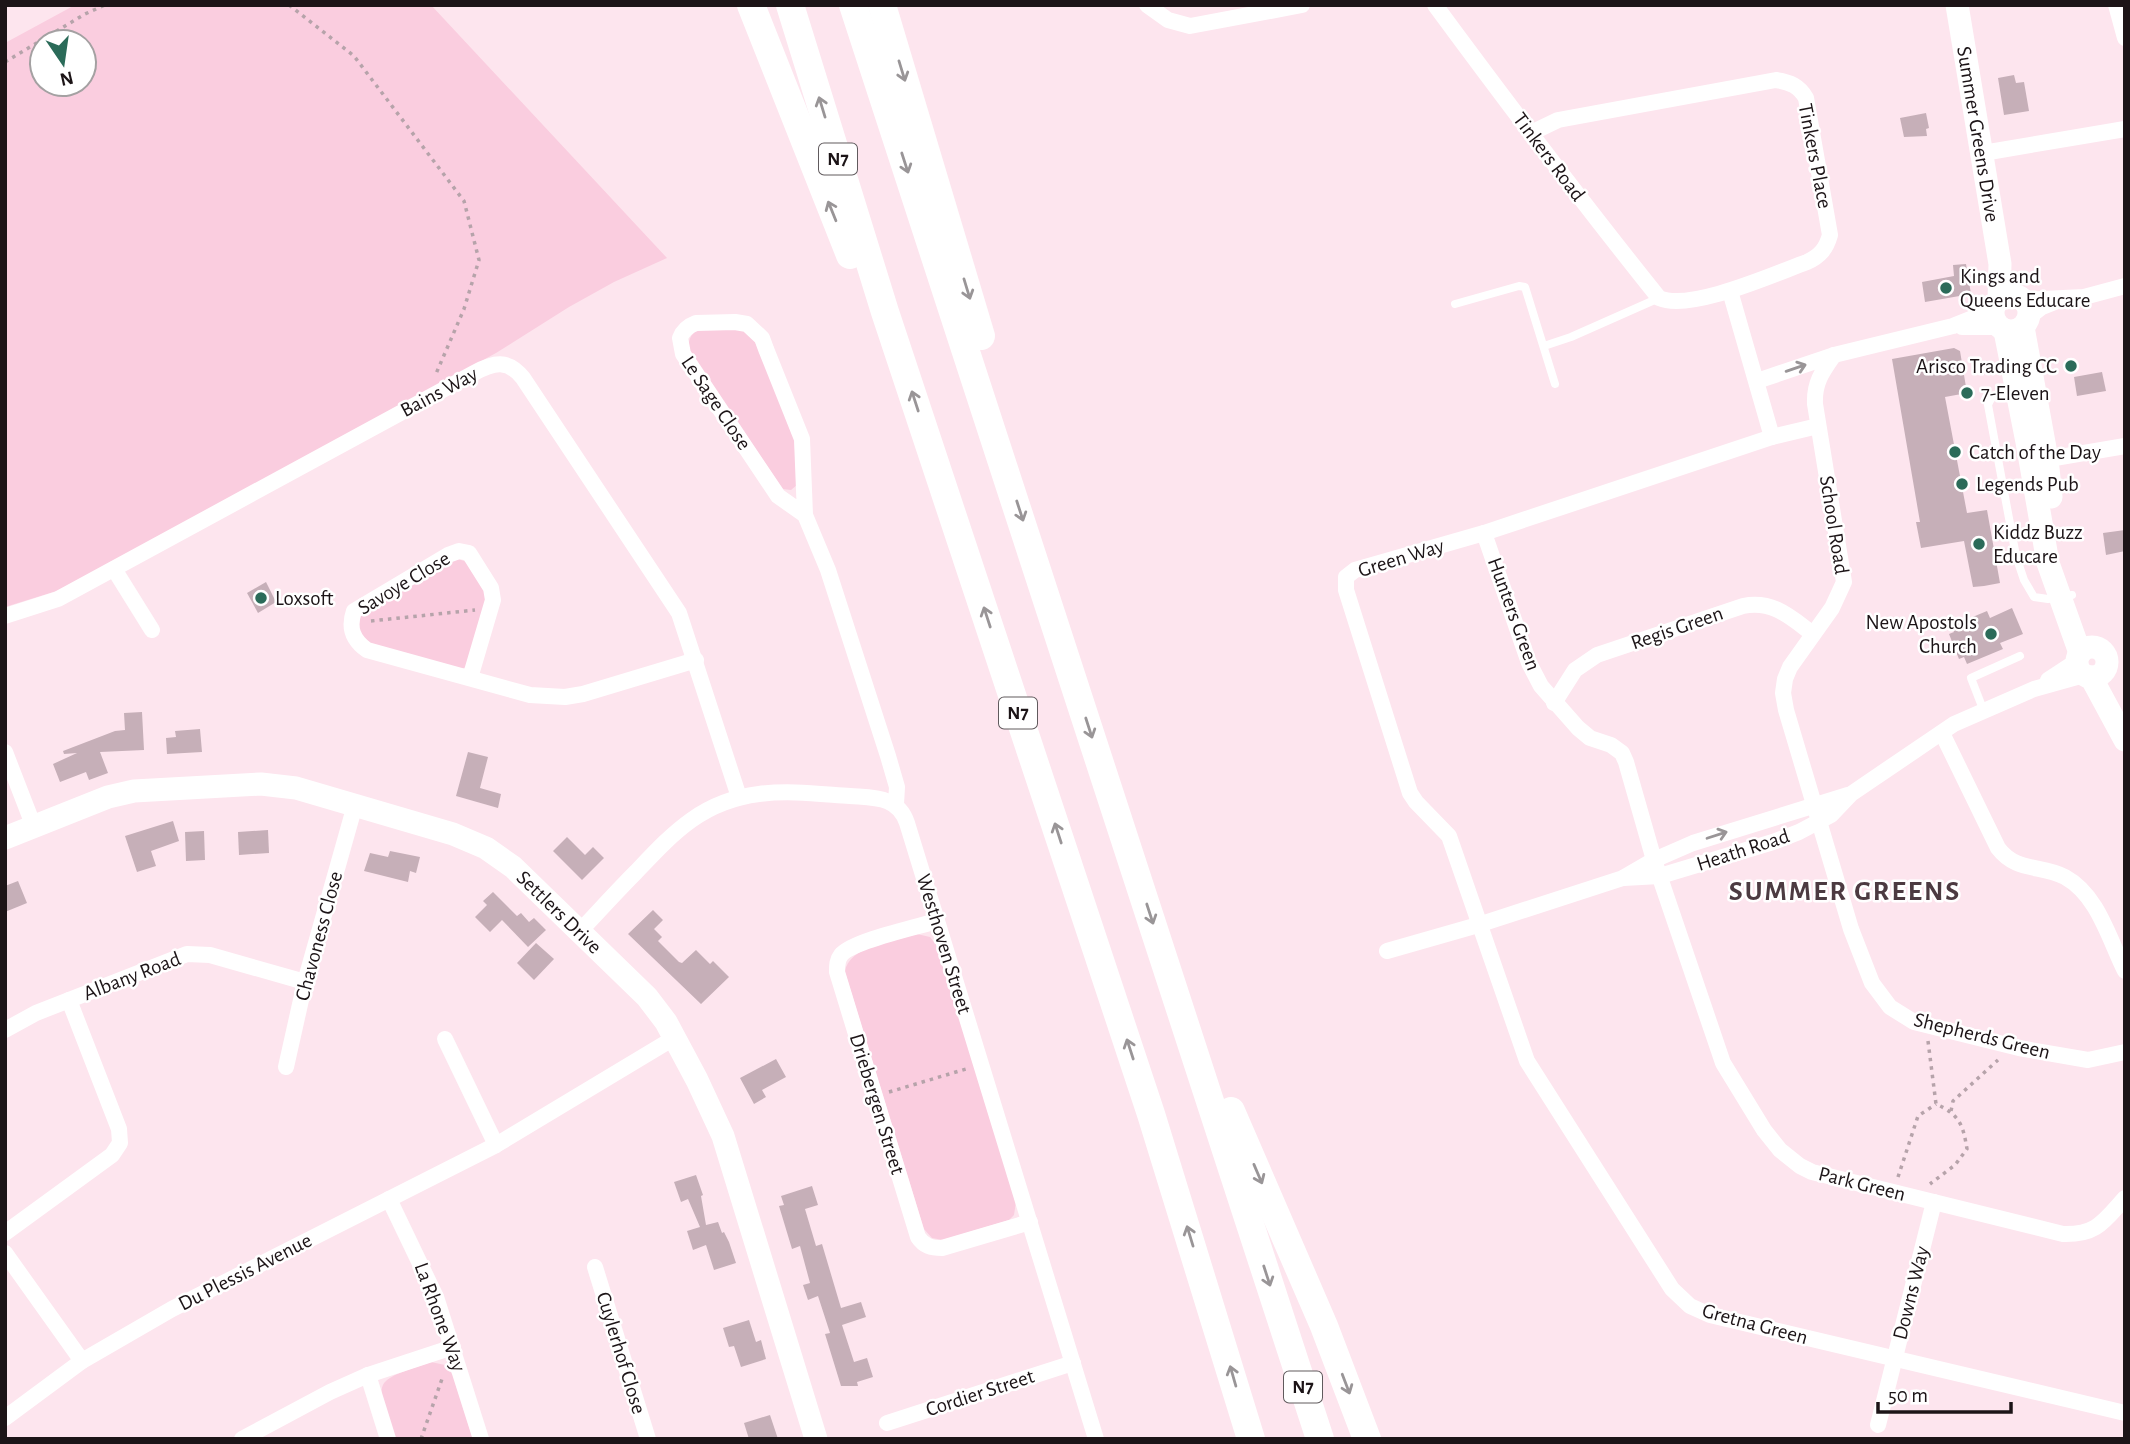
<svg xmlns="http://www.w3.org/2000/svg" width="2130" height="1444" font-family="'Alegreya Sans',sans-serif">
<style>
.green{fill:#facddf;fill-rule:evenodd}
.building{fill:#c6afb8}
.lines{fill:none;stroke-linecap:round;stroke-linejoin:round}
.path{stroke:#b6a3aa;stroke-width:3.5;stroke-dasharray:3.5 5;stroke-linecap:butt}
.lane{stroke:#fff;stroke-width:8}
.street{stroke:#fff;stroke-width:16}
.secondary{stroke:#fff;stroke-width:23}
.highway{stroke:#fff;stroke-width:28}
.oneway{stroke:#999597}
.poi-dot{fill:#2b6b59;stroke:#fff;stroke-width:2.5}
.labels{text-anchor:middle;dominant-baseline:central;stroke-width:5;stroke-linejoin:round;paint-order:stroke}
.shield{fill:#fff;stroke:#605a5d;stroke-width:2}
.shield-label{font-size:19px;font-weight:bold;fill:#1c1417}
.street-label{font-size:21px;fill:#1c1417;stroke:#fff}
.poi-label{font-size:21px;fill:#1c1417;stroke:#fff;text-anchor:start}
.district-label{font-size:28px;font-weight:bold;letter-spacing:2px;fill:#4c3a41;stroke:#fff}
</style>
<rect width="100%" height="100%" fill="#fde5ee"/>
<g class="green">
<path d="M75,5h356l236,253 -53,24 -45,25 -73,46 -433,236 -58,18v-564zM42,42h42v42h-42z"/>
<path d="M743,329l10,8 41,98 3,50 -6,5 -8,-1 -92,-134c-3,-11 -4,-17 6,-25z"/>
<polygon points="458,559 467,562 487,595 468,666 460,670 371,645 359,634 359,616 454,560"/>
<path d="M917,934l13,3 7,9 79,256 -2,13 -5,5 -66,20 -11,-2 -8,-9 -79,-257c3,-26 50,-31 72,-38z"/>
<path d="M431,1362l14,3 8,10 20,64h-79c-18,-61 -24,-56 37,-77z"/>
</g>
<g class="building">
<polygon points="2014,75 2016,83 2024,82 2029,111 2004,115 1998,78"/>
<polygon points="1926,113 1929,128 1926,129 1927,136 1904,137 1900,118"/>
<polygon points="1966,264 1971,294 1925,302 1922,282 1954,276 1953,265"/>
<polygon points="1954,348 1960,351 1967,393 1945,397 1967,513 1987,510 2000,583 1984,586 1973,587 1964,541 1921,548 1916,522 1920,522 1892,359"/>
<polygon points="2102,372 2106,391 2077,396 2074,377"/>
<polygon points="2125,530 2125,551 2106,555 2103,533"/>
<polygon points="266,582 276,602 258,613 247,593"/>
<polygon points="2012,608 2023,634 2000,643 2003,649 1967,664 1964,657 1959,659 1949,634 1954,632 1951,626 1987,611 1990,618"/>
<polygon points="142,712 144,750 100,752 108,773 89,780 86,772 60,782 53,764 77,753 64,754 63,751 115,731 125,730 124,713"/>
<polygon points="200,729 202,752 167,754 166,738 176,737 175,731"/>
<polygon points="468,752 488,757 480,788 501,794 498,808 456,796"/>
<polygon points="173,821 179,841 151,851 156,866 137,872 125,836"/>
<polygon points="268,830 269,853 239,855 238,832"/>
<polygon points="204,831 205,860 186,861 185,832"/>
<polygon points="567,837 585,855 593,847 604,858 582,880 553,851"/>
<polygon points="390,851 420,857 416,873 410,871 408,882 364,871 370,853 388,857"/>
<polygon points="18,881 27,903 5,912 5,886"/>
<polygon points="493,892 517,916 521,913 529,922 534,918 546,930 528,947 502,920 490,932 475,917 487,905 483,901"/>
<polygon points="653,910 663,920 654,929 662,937 658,941 679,962 682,963 696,950 710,964 713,961 729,977 701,1004 628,934"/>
<polygon points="536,943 554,959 534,980 517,963"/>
<polygon points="776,1059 786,1077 762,1090 766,1097 754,1104 740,1078"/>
<polygon points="696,1175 703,1195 701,1196 706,1225 718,1222 722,1233 724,1232 729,1242 736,1263 714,1270 706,1245 693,1250 687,1231 700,1227 688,1199 681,1202 674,1182"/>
<polygon points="812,1186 818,1205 805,1209 816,1246 822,1244 841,1308 861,1302 866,1317 842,1325 854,1362 867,1358 873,1377 857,1382 858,1386 841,1386 825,1334 830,1333 818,1296 808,1300 803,1285 810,1283 800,1246 792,1249 779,1206 784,1205 781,1196"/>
<polygon points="749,1320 756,1342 761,1340 766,1359 741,1367 734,1346 729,1347 723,1328"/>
<polygon points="770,1415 778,1439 749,1439 744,1423"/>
</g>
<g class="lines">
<g class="path">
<polyline points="289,5 354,56 464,201 479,260 464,309 435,376"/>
<polyline points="5,62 85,14 105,5"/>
<polyline points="371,621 475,610"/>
<path d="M1928,1041l8,63c24,11 27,21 31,45l-12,16 -25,19"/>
<polyline points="889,1092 966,1069"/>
<polyline points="1951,1111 1953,1101 1998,1060"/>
<polyline points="1898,1177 1918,1116 1936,1104"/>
<polyline points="421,1439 443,1376"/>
</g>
<g class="lane">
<polyline points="1455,304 1519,286 1525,287 1555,384"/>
<polyline points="1544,346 1571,337 1659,298"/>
<path d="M2015,397c-11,-5 -23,-5 -27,8l28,151 8,24 10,17 14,2 24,-4"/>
<polyline points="1983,709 1971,678 2020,656"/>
</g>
<g class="street">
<polyline points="1147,5 1168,20 1190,26 1302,5"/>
<path d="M1435,5c73,99 147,197 224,293 31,14 115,-24 148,-36 13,-6 19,-13 23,-27l-24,-137c-7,-12 -16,-16 -30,-18l-218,40 -27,13"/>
<polyline points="2116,5 2125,38"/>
<polyline points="1983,153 2125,129"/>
<polyline points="1730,291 1772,437"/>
<polyline points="2023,300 2084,297 2125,286"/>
<polyline points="2029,317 2042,307 2057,301"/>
<polyline points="1962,327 1999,327"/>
<path d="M1834,355c-12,17 -20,28 -19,49l29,178 -12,26 -42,59 -5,12 -2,14 3,17 65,219 21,54 18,24 24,15 105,26 69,12 37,-8"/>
<polyline points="1757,381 1834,355 1953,326 1993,310"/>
<polyline points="1818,426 1772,437 1484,533 1355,570 1346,577 1346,590 1410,793 1416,802 1449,836 1527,1061 1672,1289 1690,1306 1710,1315 2125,1413"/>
<polyline points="2037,461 2125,446"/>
<path d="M805,515l-27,-19 -95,-142 -3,-16c3,-8 8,-12 16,-15l39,-1 12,2 15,14 4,11 36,90 3,76 23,55 60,186 9,31 -1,17"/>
<path d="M1484,533l45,130 12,23 37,42 12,10 21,7 11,8 4,9 28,98 69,203 41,67 16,20 20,16 12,6 251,62c34,1 41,-13 62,-36"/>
<polyline points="114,569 152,630"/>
<path d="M5,616l53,-17 416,-226c20,-11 34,-14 49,5l156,235 60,184"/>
<path d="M470,678l23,-78 -2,-12 -22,-35 -10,-2 -11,4 -94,56c-6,17 -1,29 13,39l163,45 35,2 18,-3 113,-34"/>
<polyline points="2048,680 2077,661"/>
<path d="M1554,703l21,-33 22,-15 146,-49c30,-6 47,11 70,28"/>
<path d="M1942,733l56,115c19,25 43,16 67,29 33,18 44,62 60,94"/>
<polyline points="5,752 34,827"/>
<polyline points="1623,878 1660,876 1773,842 1799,832 1831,815 1851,794 1954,724 2034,689 2084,675"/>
<path d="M937,921c-20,6 -85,20 -96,34 -4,5 -4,10 -4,17l81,265c6,9 13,11 24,11l88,-26"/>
<path d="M581,930c18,-19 36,-39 55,-58 37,-39 66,-71 123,-78 30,-4 61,0 91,2 24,2 48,0 57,27l189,616"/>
<polyline points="1387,951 1478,925 1623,878 1654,860 1693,843 1848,795"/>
<polyline points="5,1030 36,1013 187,954 210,955 305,982"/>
<polyline points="445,1039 496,1145"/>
<polyline points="286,1067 305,982 355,805"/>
<polyline points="389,1199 436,1297 481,1439"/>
<polyline points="5,1233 112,1155 120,1143 119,1129 69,1000"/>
<polyline points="5,1253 82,1361"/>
<polyline points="595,1267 648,1439"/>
<polyline points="368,1375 388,1439"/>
<polyline points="5,1418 82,1361 172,1309 496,1145 674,1038"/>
<polyline points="887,1423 1073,1363"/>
<polyline points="1878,1425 1934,1202"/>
<polyline points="242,1439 330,1392 368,1375 453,1347"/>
</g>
<g class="secondary">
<path id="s1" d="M1957,5l43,259 -1,36"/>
<circle cx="2011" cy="313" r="18"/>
<polyline points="2023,327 2047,459 2051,497"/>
<polyline points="2005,331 2027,442 2048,563 2080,653"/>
<circle cx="2092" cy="662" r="15"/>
<polyline points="2091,677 2125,740"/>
<path id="s2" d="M5,838l103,-41 26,-6 127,-7 35,4 157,46 33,14 27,19 134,130 19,25 31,58 26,56 93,303"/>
</g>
<g class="highway">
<polyline points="751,5 850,255"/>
<polyline points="790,5 885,312 1151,1114 1251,1439"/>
<polyline points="853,5 1320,1439"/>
<polyline points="882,5 981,336"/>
<polyline points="1231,1111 1324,1326 1367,1439"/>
</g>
</g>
<defs><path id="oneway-shaft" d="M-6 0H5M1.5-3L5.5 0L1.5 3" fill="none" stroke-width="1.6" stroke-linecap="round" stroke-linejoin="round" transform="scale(1.75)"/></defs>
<g class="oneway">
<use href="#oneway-shaft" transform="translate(902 71) rotate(73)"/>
<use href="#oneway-shaft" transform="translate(822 107) rotate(-107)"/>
<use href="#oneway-shaft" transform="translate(905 163) rotate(72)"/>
<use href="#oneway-shaft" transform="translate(832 211) rotate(-112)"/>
<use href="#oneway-shaft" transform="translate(967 289) rotate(73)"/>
<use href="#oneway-shaft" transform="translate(1796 368) rotate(-19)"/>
<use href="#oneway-shaft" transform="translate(915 401) rotate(-108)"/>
<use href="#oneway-shaft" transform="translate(1020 511) rotate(72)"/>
<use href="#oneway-shaft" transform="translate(987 617) rotate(-108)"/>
<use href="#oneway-shaft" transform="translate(1089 728) rotate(72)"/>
<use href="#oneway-shaft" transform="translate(1058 833) rotate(-108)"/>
<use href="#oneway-shaft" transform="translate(1717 835) rotate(-18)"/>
<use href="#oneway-shaft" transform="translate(1150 914) rotate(72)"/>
<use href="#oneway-shaft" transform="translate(1130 1049) rotate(-108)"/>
<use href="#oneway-shaft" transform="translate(1258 1174) rotate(67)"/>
<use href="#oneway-shaft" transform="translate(1190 1236) rotate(-107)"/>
<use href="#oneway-shaft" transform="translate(1267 1276) rotate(72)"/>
<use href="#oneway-shaft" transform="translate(1233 1376) rotate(-106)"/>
<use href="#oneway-shaft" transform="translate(1346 1384) rotate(69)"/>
</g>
<g class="poi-dot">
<circle cx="1946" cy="288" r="7"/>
<circle cx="2071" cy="366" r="7"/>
<circle cx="1967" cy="393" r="7"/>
<circle cx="1955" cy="452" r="7"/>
<circle cx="1962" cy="484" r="7"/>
<circle cx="1979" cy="544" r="7"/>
<circle cx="261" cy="598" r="7"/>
<circle cx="1991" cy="634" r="7"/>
</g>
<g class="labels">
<g class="shield">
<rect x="819" y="143.5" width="38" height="31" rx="5"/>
<rect x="999" y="697.5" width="38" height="31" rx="5"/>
<rect x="1284" y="1371.5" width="38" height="31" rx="5"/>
</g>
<g class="shield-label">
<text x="838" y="159">N7</text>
<text x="1018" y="713">N7</text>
<text x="1303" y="1387">N7</text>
</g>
<g class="street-label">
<text stroke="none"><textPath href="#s1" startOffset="131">Summer Greens Drive</textPath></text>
<text transform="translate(1815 156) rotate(79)">Tinkers Place</text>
<text transform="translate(1549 157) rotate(53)">Tinkers Road</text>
<text transform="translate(439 392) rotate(-28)">Bains Way</text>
<text transform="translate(716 403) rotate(56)">Le Sage Close</text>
<text transform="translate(1834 525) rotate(81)">School Road</text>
<text transform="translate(1401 558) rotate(-17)">Green Way</text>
<text transform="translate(404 583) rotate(-31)">Savoye Close</text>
<text transform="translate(1514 614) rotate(70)">Hunters Green</text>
<text transform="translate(1677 628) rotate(-19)">Regis Green</text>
<text transform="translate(1743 850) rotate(-18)">Heath Road</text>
<text stroke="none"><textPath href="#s2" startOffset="597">Settlers Drive</textPath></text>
<text transform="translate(319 936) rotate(-75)">Chavoness Close</text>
<text transform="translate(944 944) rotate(73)">Westhoven Street</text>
<text transform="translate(132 976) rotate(-21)">Albany Road</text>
<text transform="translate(1982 1036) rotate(14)">Shepherds Green</text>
<text transform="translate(877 1104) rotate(73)">Driebergen Street</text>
<text transform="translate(1862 1184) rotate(14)">Park Green</text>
<text transform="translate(245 1272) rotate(-27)">Du Plessis Avenue</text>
<text transform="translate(1911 1293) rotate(-76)">Downs Way</text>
<text transform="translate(440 1317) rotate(70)">La Rhone Way</text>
<text transform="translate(1755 1324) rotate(15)">Gretna Green</text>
<text transform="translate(621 1353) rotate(73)">Cuylerhof Close</text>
<text transform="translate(980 1393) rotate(-18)">Cordier Street</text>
</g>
<g class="poi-label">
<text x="1960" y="276">Kings and<tspan x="1960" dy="24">Queens Educare</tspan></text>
<text x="2057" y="366" text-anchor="end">Arisco Trading CC</text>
<text x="1981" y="393">7-Eleven</text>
<text x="1969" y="452">Catch of the Day</text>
<text x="1976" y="484">Legends Pub</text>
<text x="1993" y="532">Kiddz Buzz<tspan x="1993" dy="24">Educare</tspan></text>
<text x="275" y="598">Loxsoft</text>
<text x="1977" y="622" text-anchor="end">New Apostols<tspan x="1977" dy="24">Church</tspan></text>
</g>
<g class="district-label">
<text x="1845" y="892">SUMMER GREENS</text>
</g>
</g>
<rect width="2130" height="1444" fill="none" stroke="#1c1417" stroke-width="14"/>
<g transform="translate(63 63) rotate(167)"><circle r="33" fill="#ffffff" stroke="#a4a1a2" stroke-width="2"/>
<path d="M0-5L12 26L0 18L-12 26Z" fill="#2b6b59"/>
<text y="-10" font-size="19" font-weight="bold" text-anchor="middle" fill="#1c1417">N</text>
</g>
<path d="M1878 1402v10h133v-10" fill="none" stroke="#1c1417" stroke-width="3.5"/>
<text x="1888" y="1402" font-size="21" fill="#1c1417" stroke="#ffffff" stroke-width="5" paint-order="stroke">50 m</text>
</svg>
